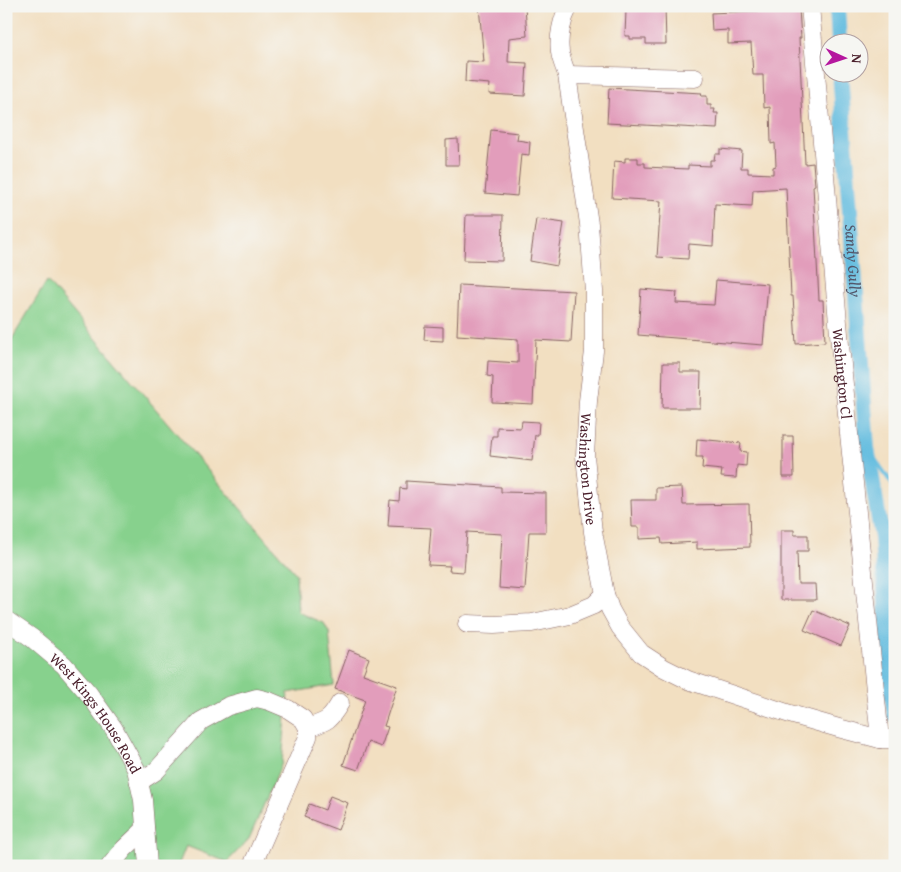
<svg xmlns="http://www.w3.org/2000/svg" width="901" height="872" font-family="'Gentium Book Plus',serif">
<style>
.green{fill:#87d18d;stroke:#68785c}
.lines{fill:none;stroke-linecap:round;stroke-linejoin:round}
.stream{stroke:#62bcdf;stroke-width:4.5}
.canal{stroke:#62bcdf;stroke-width:16}
.building{fill:#e29dbb}
.minor-casing{stroke:#856260;stroke-width:19}
.minor{stroke:#fff;stroke-width:18}
.labels{text-anchor:middle;dominant-baseline:central;stroke-width:5;stroke-linejoin:round;paint-order:stroke}
.street-label{font-size:15px;fill:#4a1f2b;stroke:#f6f6f2}
.water-label{font-size:16px;font-style:italic;fill:#52566a;stroke:#f6f6f2}
</style>
<rect width="100%" height="100%" fill="#f6f6f2"/>
<filter id="ink" filterUnits="userSpaceOnUse"><feTurbulence type="fractalNoise" baseFrequency=".02" numOctaves="2"/><feDisplacementMap in="SourceGraphic" scale="10" xChannelSelector="R" yChannelSelector="G"/><feConvolveMatrix kernelMatrix="1 2 1 2 8 2 1 2 1" color-interpolation-filters="sRGB"/></filter>
<filter id="wash" filterUnits="userSpaceOnUse"><feTurbulence type="fractalNoise" baseFrequency=".0096" numOctaves="4" result="noise"/><feDisplacementMap in="SourceGraphic" scale="20" xChannelSelector="R" yChannelSelector="G"/><feGaussianBlur stdDeviation="1.12" result="paint"/><feColorMatrix in="noise" values="0 0 0 0 0 0 0 0 0 0 0 0 0 0 0 0 0 1.4 0 .05"/><feComposite in="paint" operator="in"/></filter>
<g filter="url(#wash)">
<rect width="100%" height="100%" fill="#f2dfc1"/>
<polygon class="green" points="47,281 296,574 298,612 324,623 329,632 334,685 288,693 282,763 249,839 227,862 186,846 178,866 6,866 6,612 8,610 6,609 6,349"/>
<g class="lines">
<polyline class="stream" points="867,448 895,488"/>
<g class="canal">
<polyline points="837,6 839,42"/>
<path id="s1" d="M840,72l27,376 15,90 10,159 3,18"/>
</g>
</g>
<g id="blocks">
<g class="building">
<polygon points="479,6 525,6 527,36 509,38 508,62 527,63 525,96 489,94 490,84 465,82 466,61 484,62"/>
<polygon points="630,6 665,6 666,44 646,44 646,39 630,39 630,36 625,36 626,10 630,10"/>
<polygon points="799,9 801,38 799,38 805,164 813,163 815,185 813,186 819,300 823,300 825,342 796,344 793,296 791,296 786,188 753,190 752,206 715,204 713,246 689,244 688,259 657,257 661,201 612,198 614,161 625,162 625,158 638,158 638,163 645,163 645,167 688,169 688,165 710,166 710,160 714,160 715,154 720,154 720,149 742,151 741,168 748,168 748,173 773,174 773,167 776,166 775,143 771,144 770,107 764,108 763,75 753,75 751,43 728,44 728,30 712,31 711,13"/>
<polygon points="609,88 702,93 701,96 707,96 707,105 711,105 711,109 715,109 714,113 718,113 717,129 607,123"/>
<polygon points="491,130 518,133 517,140 530,142 529,155 521,154 517,196 485,193"/>
<polygon points="458,139 459,165 446,165 446,140"/>
<polygon points="466,215 503,215 502,261 464,260"/>
<polygon points="536,219 564,223 557,266 530,261"/>
<polygon points="716,280 768,284 763,345 638,335 641,289 677,292 676,303 714,305"/>
<polygon points="459,285 574,291 571,342 536,340 533,404 492,402 493,377 487,376 488,361 518,363 518,339 457,335"/>
<polygon points="425,326 443,327 443,341 424,340"/>
<polygon points="663,363 680,363 680,372 701,372 700,408 662,408"/>
<polygon points="522,421 539,422 538,435 535,435 532,461 490,456 492,436 497,436 497,427 521,428"/>
<polygon points="783,436 793,436 794,477 783,477"/>
<polygon points="697,439 741,443 740,451 747,452 746,466 737,465 736,478 721,477 722,470 702,468 703,457 696,457"/>
<polygon points="406,481 501,487 501,492 546,493 546,532 529,532 525,590 499,588 502,534 467,532 464,572 449,571 450,566 428,565 431,528 388,526 390,500 399,501 400,488 406,489"/>
<polygon points="682,487 683,505 749,504 750,547 697,549 697,542 662,544 661,538 639,539 639,527 632,527 631,500 656,500 656,488"/>
<polygon points="781,530 794,530 794,535 808,535 808,551 797,551 798,584 815,584 816,600 781,600"/>
<polygon points="813,610 850,626 841,646 804,630"/>
<polygon points="349,650 369,658 363,674 397,686 384,726 388,727 381,747 368,742 358,770 343,765 365,700 335,689"/>
<polygon points="330,796 348,803 338,830 304,817 309,804 325,810"/>
</g>
</g>
</g>
<g filter="url(#ink)">
<use href="#blocks" fill-opacity="0" stroke="#856260" stroke-width="1"/>
<g class="lines">
<g class="minor-casing">
<g id="minor">
<path id="s2" d="M569,6c-7,13 -11,31 -9,46 1,8 5,16 7,23l22,149 5,67v60l-6,50 -3,55 8,76 12,62 5,15 10,18 21,26 23,15 24,12 102,34 52,15 38,10h15"/>
<path id="s3" d="M810,6l30,339 40,394"/>
<polyline points="567,75 695,78"/>
<path id="s4" d="M6,620l26,18 32,27 25,29 25,35 22,40 7,31 5,66"/>
<polyline points="467,624 494,625 532,623 570,615 594,605 605,594"/>
<path d="M308,728c20,-7 22,-8 32,-25"/>
<polyline points="139,782 156,771 201,721 228,706 257,698 269,701 288,709 303,719 308,728 308,737 252,866"/>
<polyline points="110,866 124,849 145,829"/>
</g>
</g>
<use href="#minor" class="minor"/>
</g>
</g>
<g class="labels">
<g class="street-label">
<text stroke="none"><textPath href="#s3" startOffset="369">Washington Cl</textPath></text>
<text stroke="none"><textPath href="#s2" startOffset="468">Washington Drive</textPath></text>
<text stroke="none"><textPath href="#s4" startOffset="131">West Kings House Road</textPath></text>
</g>
<g class="water-label">
<text stroke="none"><textPath href="#s1" startOffset="189">Sandy Gully</textPath></text>
</g>
</g>
<rect width="901" height="872" fill="none" stroke="#f6f6f2" stroke-width="25"/>
<g transform="translate(844 58) rotate(93)"><circle r="24" fill="#f6f6f2" stroke="#b1a0a2"/>
<path d="M0-4L9 19L0 12L-9 19Z" fill="#b5179e"/>
<text y="-8" font-size="14" font-weight="bold" text-anchor="middle" fill="#4a1f2b">N</text>
</g>
</svg>
